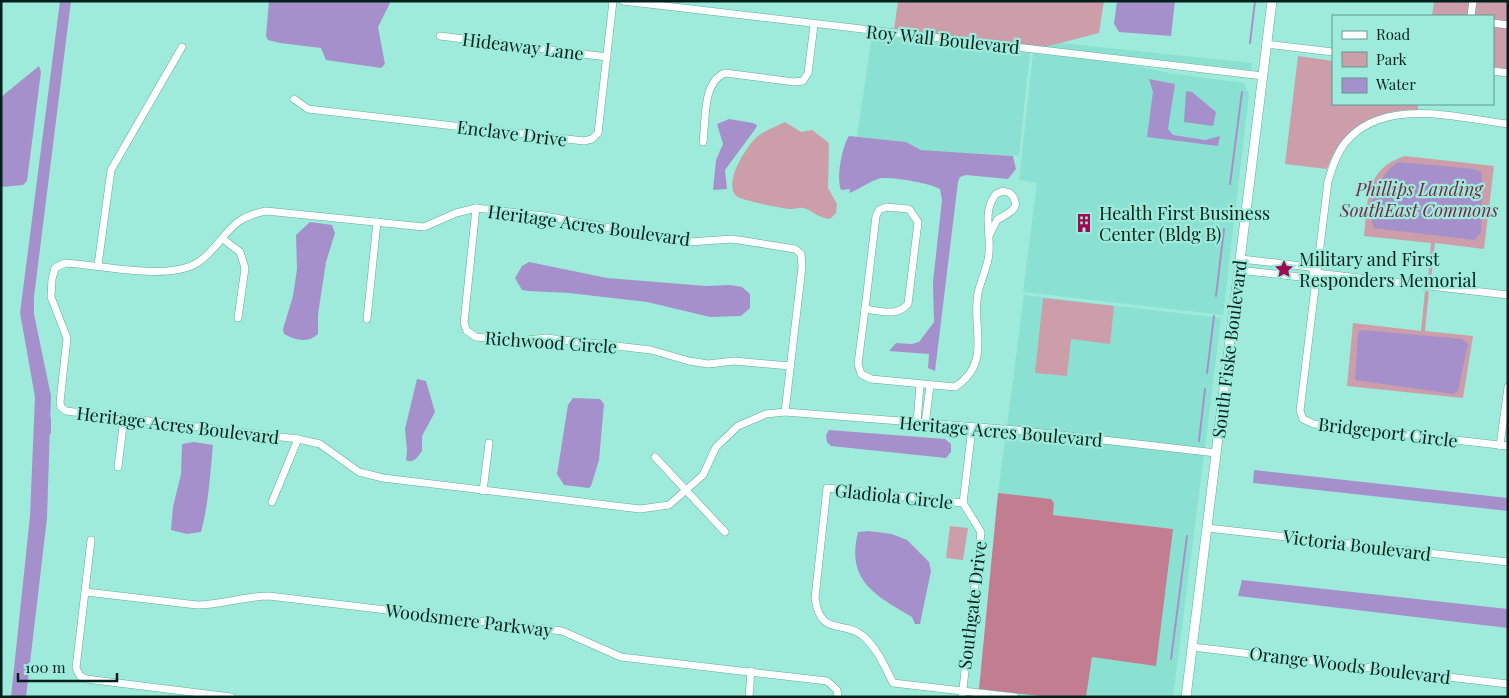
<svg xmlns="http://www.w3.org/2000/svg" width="1509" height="698" font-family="'Playfair Display',serif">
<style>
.built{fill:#8ae1d1}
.green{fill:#cc9eaa}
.forest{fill:#c27d91}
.water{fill:#a690cb}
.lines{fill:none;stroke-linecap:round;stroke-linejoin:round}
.stream{stroke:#a690cb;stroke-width:2}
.minor-casing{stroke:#5faa9d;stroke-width:8}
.major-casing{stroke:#5faa9d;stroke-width:10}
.minor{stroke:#fff;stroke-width:7}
.major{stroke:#fff;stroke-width:9}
.labels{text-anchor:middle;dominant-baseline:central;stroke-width:4.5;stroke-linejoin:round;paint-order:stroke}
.street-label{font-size:18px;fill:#00201c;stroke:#9eebdc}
.park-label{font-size:18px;font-style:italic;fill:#7a2746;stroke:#9eebdc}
.poi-label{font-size:18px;fill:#00201c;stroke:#9eebdc;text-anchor:start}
</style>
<rect width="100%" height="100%" fill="#9eebdc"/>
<g class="built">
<polygon points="872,35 1030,53 1019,156 921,150 906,142 857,137"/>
<polygon points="1061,43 1252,63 1251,70 1045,47"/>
<polygon points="1033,53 1133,65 1168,73 1244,83 1249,95 1223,315 1023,292 1037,183 1019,180"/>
<polygon points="1024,295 1221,318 1205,448 1007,426"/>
<polygon points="1006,433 1204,455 1173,697 1086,697 1092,657 1173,529 1053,515 1054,503 998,493"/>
</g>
<g class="green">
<polygon points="898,1 1104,1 1099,33 1045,47 894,30"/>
<polygon points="1434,1 1508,1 1508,69 1493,67 1493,16 1432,16"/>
<path d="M1298,56l35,5v43h85v6c-42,-2 -76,20 -91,59l-42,-5z"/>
<path d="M785,122l16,10 11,-2 17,13 -1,45 9,16 -1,9 -6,6c-15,-2 -15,-8 -27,-11 -4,-1 -8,1 -12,1 -7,0 -51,-9 -55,-13 -13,-14 11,-51 22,-60 8,-6 19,-10 27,-14z"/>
<path d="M1405,156l89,10 -10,83 -49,-6 -4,37 -3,-1 3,-36 -67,-7c4,-35 1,-68 41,-80z"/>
<polygon points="1425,291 1429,291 1425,331 1473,336 1463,398 1347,386 1353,323 1421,331"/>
<polygon points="1043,298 1114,306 1110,344 1071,339 1067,376 1035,373"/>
<polygon points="950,526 968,528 963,560 946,558"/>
</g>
<polygon class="forest" points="998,493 1051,499 1054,503 1053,515 1173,529 1156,666 1092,657 1086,697 1049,697 979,689"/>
<g class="water">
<polygon points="60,1 71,1 34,297 34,314 51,396 47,518 26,697 11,697 30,516 35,397 20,313"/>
<polygon points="269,1 391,1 378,27 385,64 381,68 326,60 321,48 280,43 268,40 266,36"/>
<polygon points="1117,1 1175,1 1171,36 1119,32 1114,24"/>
<polygon points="39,66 41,72 27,181 23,185 1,187 1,97"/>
<polygon points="1149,79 1175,84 1168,129 1173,135 1205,140 1220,136 1218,146 1147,137 1153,92"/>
<polygon points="1186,91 1192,92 1216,112 1213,126 1184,122"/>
<polygon points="729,119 753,123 757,125 756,128 725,170 727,189 713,190 716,160 723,144 717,124"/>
<path d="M849,136l57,6 15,8 92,6 3,13 -8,10 -42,-4 -6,2 -2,5 -23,189 -7,-3 1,-14 -40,-3 7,-8 16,1 7,-2 15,-20 -1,-40 9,-82 -2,-11c-10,-6 -46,-12 -58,-11 -12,2 -21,11 -33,15l1,-4 -9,1c-5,-11 1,-44 8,-54z"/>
<path d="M1398,162l77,7 7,4 -1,60 -7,7 -100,-12c-10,-21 5,-53 24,-66z"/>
<path d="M310,222l22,3 3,8 -9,29 -8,52v20c-11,10 -23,6 -34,0l-1,-5 10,-33 4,-27 -1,-34z"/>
<polygon points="529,262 607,278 706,286 730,285 742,287 750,294 750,308 741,316 710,317 647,302 569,293 528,291 522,290 515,278 522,266"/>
<polygon points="1362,330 1462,339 1468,344 1458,391 1453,394 1355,380 1358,332"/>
<path d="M417,379l9,2 9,31 -13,24v15c-4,6 -9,13 -16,9l1,-9 -2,-22z"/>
<polygon points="573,398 600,399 604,404 599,460 591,486 589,488 564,485 557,474 568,405"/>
<polygon points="829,430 945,439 951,444 951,452 946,458 831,446 827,442 826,435"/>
<path d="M194,442l19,3c-3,29 -4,58 -12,87l-14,2 -16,-4 2,-23 8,-33 1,-30z"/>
<polygon points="1254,470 1508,498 1508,511 1253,483"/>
<path d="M869,531l23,3 15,6 22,22 2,9 -11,53h-5l-3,-7c-37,-22 -66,-36 -54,-85z"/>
<polygon points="1242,580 1508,609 1508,628 1238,596"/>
</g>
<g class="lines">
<g class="stream">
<polyline points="1250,43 1255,1"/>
<polyline points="1230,184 1242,92"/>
<polyline points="1216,296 1224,229"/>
<polyline points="1207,373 1214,316"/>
<polyline points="50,433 50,418"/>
<polyline points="1199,441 1205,389"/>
<polyline points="1171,659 1187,536"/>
</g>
<g class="minor-casing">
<g id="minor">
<polyline points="623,1 1263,76"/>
<polyline points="1471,16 1473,1"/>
<polyline points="1493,23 1508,25"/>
<polyline points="440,36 607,57"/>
<polyline points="1266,44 1333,52"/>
<polyline points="1493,71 1508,73"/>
<polyline points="294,99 308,109 584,141 592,139 598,133 613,1"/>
<path d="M1508,124c-51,-6 -125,-28 -163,19 -9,11 -13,26 -17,38l-28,230 3,8 11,5 194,22"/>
<path d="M703,142c3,-21 -1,-60 22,-69l69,9 9,-1 5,-8 6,-48"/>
<path d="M886,207l23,2 9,13 -10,82c-11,13 -27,7 -43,5l11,-93 3,-6z"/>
<path d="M476,208l68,8 145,26 43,-3 63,10 6,5 1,13 -17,145 -19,2 -28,12 -22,21 -13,28 -34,30 -29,4 -257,-31 -24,-6 -39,-28 -22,-5 -232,-28 -5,-4 -1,-5 7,-64 -16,-41 1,-18 3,-11 10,-5c36,2 102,18 132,0 17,-10 26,-30 41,-41 8,-6 18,-9 28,-11l158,16 32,-14z"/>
<polyline points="476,208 464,323 467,331 476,337 518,341 546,338 651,350 689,361 708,364 734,361 790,366"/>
<polyline points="223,239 240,252 245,268 238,318"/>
<polyline points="1241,259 1310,267 1316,273 1508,295"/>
<polyline points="98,265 111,170 182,47"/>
<polyline points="1239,270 1309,278 1316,273"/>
<path d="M865,309l-7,55 3,10 10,5 84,8c38,-25 16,-59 23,-94 3,-14 10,-26 11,-40 2,-21 -7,-42 7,-59l7,-3 7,2c14,15 -2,20 -13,27l-8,16"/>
<polyline points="367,319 377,222"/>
<polyline points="785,412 1016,430 1216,453"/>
<polyline points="917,423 920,385"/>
<polyline points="925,424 930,386"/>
<polyline points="1500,446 1508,387"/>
<polyline points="655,457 725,532"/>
<polyline points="118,467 124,418"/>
<polyline points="483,491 489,443"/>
<polyline points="272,502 298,439"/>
<path d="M963,503l-136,-15 -12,110c6,40 27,21 48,38 14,12 22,31 30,47l122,14"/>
<polyline points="1207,528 1508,562"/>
<polyline points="91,540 76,668 80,676 86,679 231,697"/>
<path d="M86,592l111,13c24,0 48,-9 72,-9l293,35 59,26 206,24 10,9 1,7"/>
<polyline points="1192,647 1508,684"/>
<polyline points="749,697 751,671"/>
<polyline points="962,697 981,532 963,503 972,428"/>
</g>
</g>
<g class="major-casing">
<polyline id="major" points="1186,697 1272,1"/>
</g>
<use href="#minor" class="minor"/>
<use href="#major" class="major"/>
</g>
<defs>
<g id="building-bare" transform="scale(1.5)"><path d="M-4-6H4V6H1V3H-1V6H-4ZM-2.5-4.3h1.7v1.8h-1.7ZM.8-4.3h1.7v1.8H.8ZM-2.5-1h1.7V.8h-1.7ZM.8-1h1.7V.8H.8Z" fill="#9f0a52" stroke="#9eebdc" stroke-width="2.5" paint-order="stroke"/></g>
<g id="sight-bare" transform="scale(1.5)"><path d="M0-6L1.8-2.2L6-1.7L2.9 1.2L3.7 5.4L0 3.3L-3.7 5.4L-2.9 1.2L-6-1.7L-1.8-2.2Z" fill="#9f0a52" stroke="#9eebdc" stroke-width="2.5" paint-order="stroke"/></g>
</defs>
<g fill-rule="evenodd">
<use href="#building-bare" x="1084" y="223"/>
<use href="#sight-bare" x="1284" y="269"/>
</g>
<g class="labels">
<g class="street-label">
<text transform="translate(943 39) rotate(6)">Roy Wall Boulevard</text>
<text transform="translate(523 46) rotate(7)">Hideaway Lane</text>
<text transform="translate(512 133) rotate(7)">Enclave Drive</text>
<text transform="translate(589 225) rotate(8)">Heritage Acres Boulevard</text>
<text transform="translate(551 342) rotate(4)">Richwood Circle</text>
<text transform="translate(1229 349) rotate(-83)">South Fiske Boulevard</text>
<text transform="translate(178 425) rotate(7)">Heritage Acres Boulevard</text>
<text transform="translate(1001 431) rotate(5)">Heritage Acres Boulevard</text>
<text transform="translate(1388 432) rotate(7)">Bridgeport Circle</text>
<text transform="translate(894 496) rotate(6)">Gladiola Circle</text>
<text transform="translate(1357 545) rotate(7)">Victoria Boulevard</text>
<text transform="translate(972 605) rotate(-83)">Southgate Drive</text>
<text transform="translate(469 620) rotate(7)">Woodsmere Parkway</text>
<text transform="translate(1350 665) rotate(7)">Orange Woods Boulevard</text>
</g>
<g class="park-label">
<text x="1419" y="189">Phillips Landing<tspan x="1419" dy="21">SouthEast Commons</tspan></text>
</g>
<g class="poi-label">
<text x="1099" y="213">Health First Business<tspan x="1099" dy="21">Center (Bldg B)</tspan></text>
<text x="1299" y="259">Military and First<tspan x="1299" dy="21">Responders Memorial</tspan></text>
</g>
</g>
<rect width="1509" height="698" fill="none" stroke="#00201c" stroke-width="5"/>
<rect x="1332" y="15" width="162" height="90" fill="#9eebdc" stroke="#5f9a8f"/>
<rect x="1342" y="31" width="25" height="8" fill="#ffffff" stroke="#5f9a8f"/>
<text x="1376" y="40" font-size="15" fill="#00201c">Road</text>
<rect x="1342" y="52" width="25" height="15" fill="#cc9eaa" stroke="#5f9a8f"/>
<text x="1376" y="65" font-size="15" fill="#00201c">Park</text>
<rect x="1342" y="78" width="25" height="15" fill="#a690cb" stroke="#5f9a8f"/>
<text x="1376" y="90" font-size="15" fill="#00201c">Water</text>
<path d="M18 673v8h99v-8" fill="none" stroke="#00201c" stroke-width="2.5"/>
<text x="25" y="673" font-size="15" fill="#00201c" stroke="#9eebdc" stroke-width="4" paint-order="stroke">100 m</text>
</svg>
